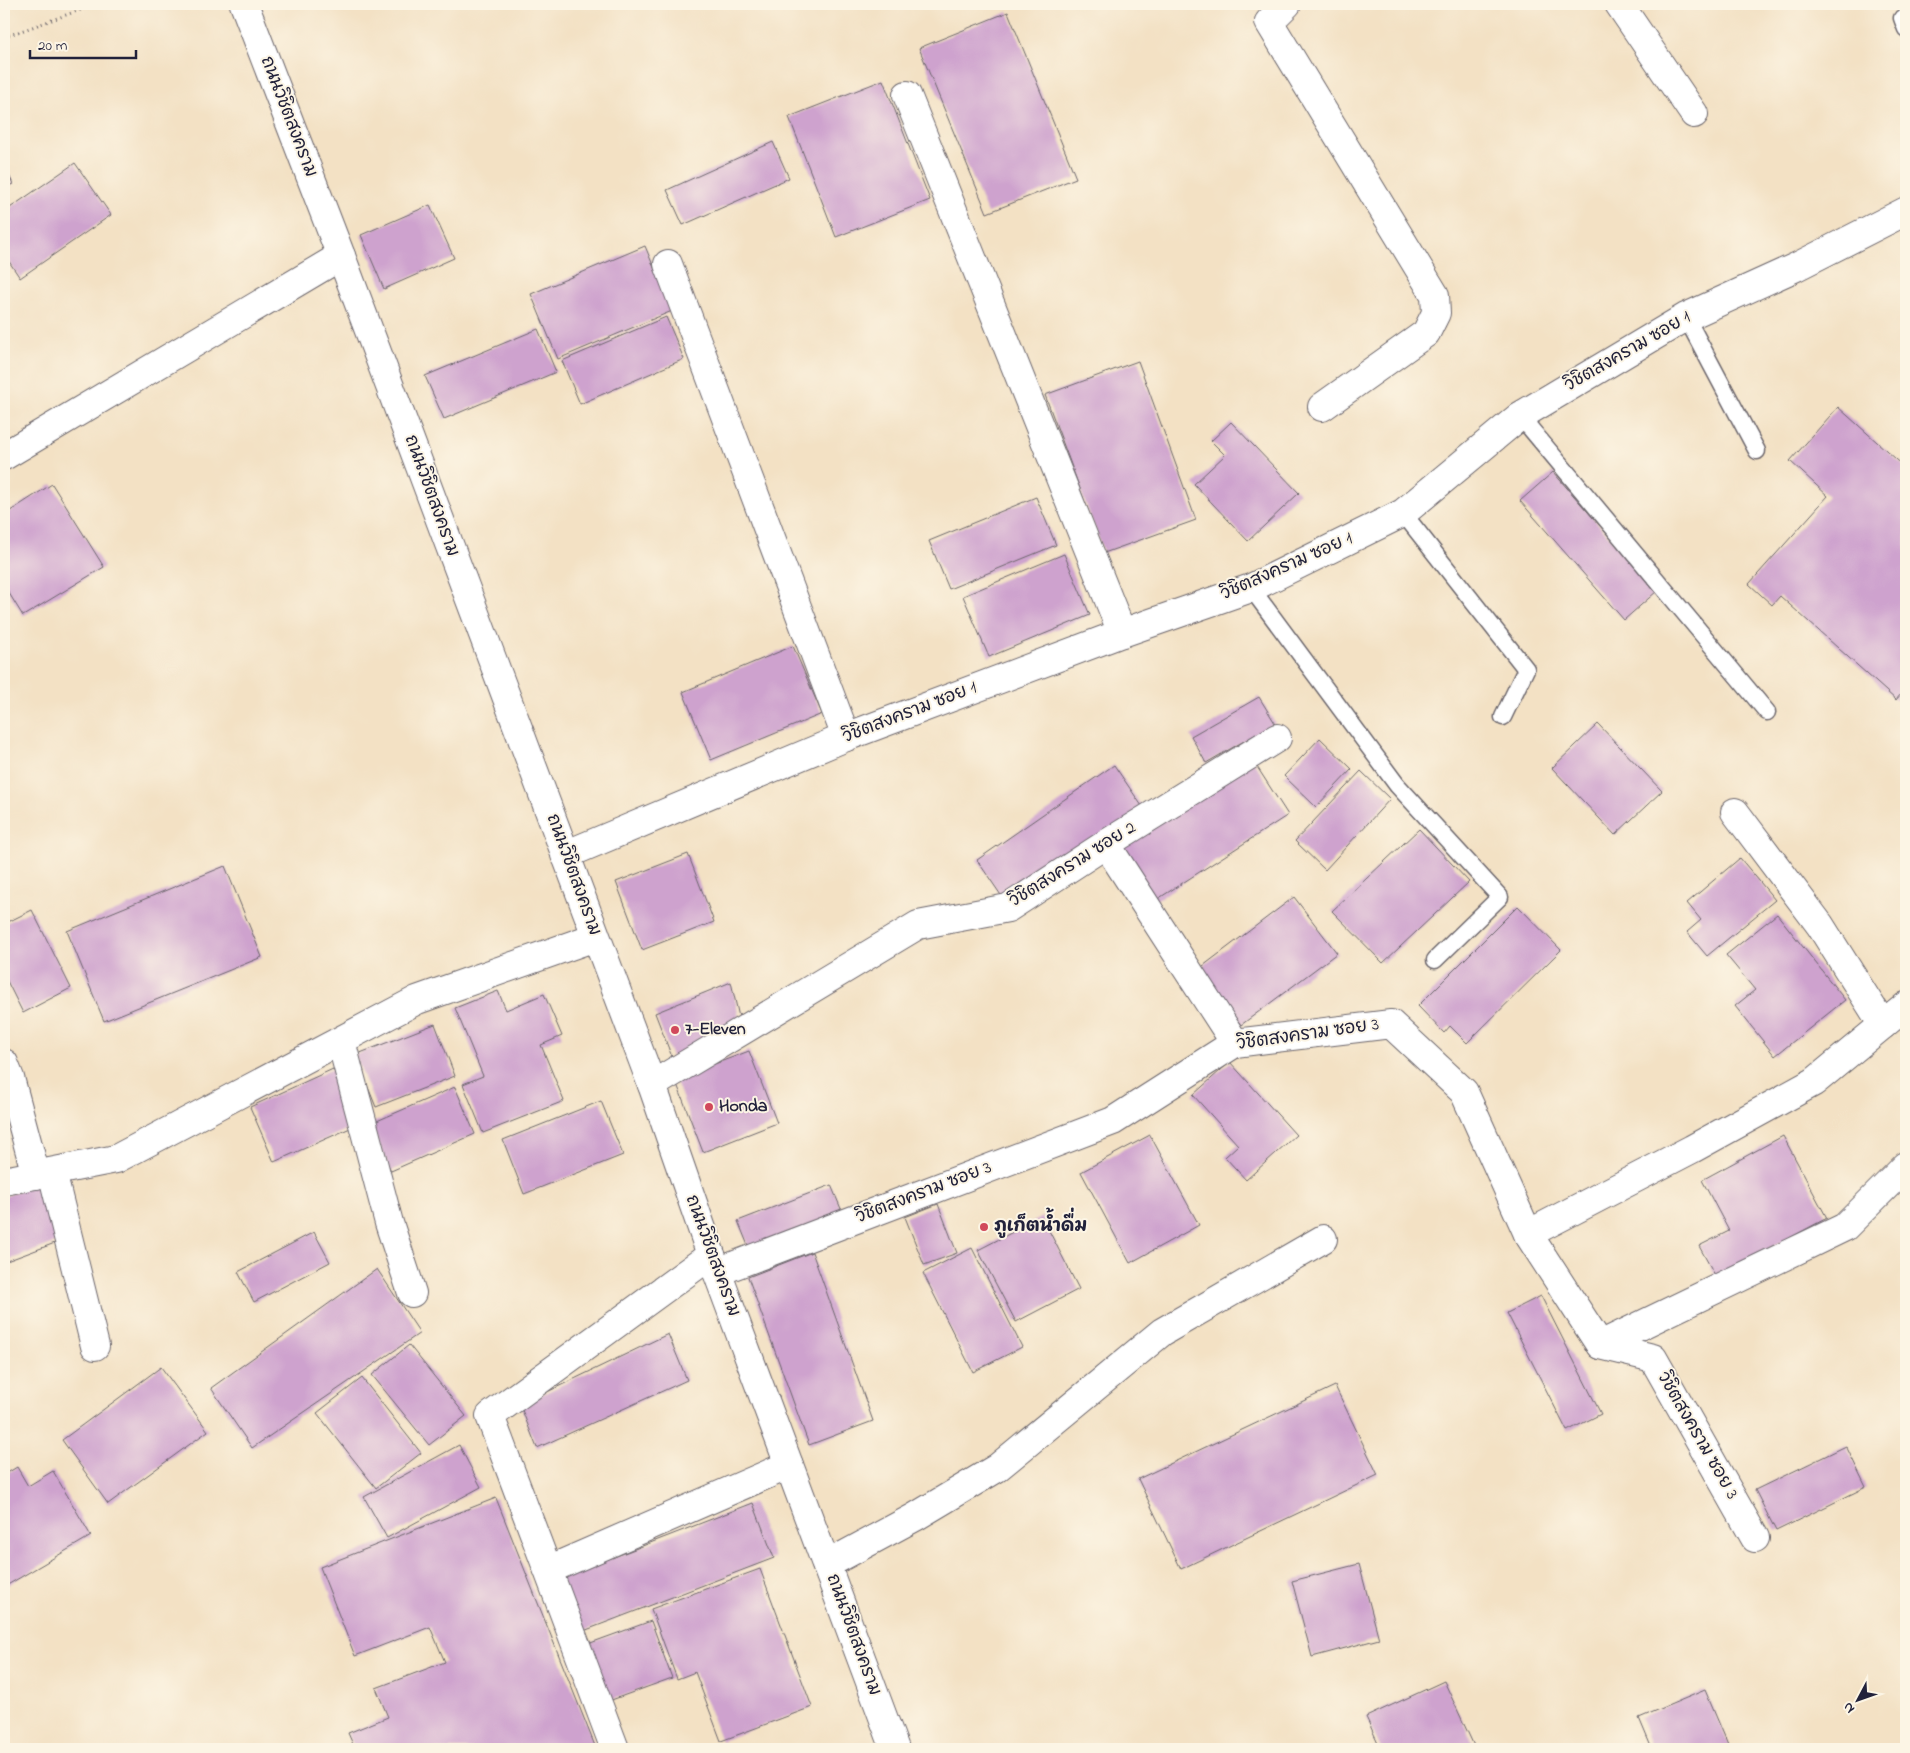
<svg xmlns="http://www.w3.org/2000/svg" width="1910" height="1753" font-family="'Indie Flower','Playpen Sans Thai',sans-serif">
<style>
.building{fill:#cea2ce}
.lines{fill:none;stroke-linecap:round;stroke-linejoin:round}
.service-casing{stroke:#6b656b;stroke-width:19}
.minor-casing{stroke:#6b656b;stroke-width:30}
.tertiary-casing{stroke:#6b656b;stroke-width:30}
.path{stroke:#6b656b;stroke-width:3;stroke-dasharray:1 4;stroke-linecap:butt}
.service{stroke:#fff;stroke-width:16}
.minor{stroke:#fff;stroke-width:28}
.tertiary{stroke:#fff;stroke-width:28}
.poi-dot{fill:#d1495b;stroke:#fcf5e5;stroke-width:2}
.labels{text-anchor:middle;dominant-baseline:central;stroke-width:4;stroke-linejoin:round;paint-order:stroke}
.street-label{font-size:18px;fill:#22223b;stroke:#fcf5e5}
.poi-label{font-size:18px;font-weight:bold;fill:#22223b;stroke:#fcf5e5;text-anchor:start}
</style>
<rect width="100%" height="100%" fill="#fcf5e5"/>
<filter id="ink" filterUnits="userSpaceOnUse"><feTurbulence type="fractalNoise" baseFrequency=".02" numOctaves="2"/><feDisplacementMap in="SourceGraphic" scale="10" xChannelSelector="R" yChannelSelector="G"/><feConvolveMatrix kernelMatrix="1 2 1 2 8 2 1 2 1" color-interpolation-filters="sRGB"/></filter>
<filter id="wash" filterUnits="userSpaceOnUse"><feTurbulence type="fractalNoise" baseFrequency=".0096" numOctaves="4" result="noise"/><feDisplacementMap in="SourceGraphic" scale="20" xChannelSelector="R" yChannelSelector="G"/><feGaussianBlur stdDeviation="1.12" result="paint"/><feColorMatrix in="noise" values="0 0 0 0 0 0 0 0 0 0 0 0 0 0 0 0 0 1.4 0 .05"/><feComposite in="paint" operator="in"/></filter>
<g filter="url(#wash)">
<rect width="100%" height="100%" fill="#f3e1c4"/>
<g id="blocks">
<g class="building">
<polygon points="1008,12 1076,178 987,213 919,48"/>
<polygon points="883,80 930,200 836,237 789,117"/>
<polygon points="773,142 789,178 683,225 667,190"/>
<polygon points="75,163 111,215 20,278 4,254 4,212"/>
<polygon points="4,164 13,184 4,188"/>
<polygon points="430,205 454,258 384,289 361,235"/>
<polygon points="645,246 672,311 558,359 531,294"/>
<polygon points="666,317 684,359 580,404 562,361"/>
<polygon points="538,329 556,372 444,419 425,376"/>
<polygon points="1138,361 1196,520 1104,553 1045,395"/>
<polygon points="1838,407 1906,468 1906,688 1896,700 1780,596 1772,605 1749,584 1828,496 1790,461"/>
<polygon points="1231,422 1299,493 1248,541 1194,484 1225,455 1211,441"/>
<polygon points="1553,472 1657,591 1624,620 1520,501"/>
<polygon points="52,484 104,567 23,616 4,585 4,515"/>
<polygon points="1036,497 1056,545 949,589 929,541"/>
<polygon points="1064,554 1090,615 989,657 963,596"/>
<polygon points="793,646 822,714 711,760 683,692"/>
<polygon points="1259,697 1275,723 1206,763 1191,736"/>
<polygon points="1598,724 1662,791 1615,835 1552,768"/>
<polygon points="1320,738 1352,769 1316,807 1284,776"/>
<polygon points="1252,759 1288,815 1153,902 1117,846"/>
<polygon points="1114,765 1144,809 1007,904 977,860"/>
<polygon points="1361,771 1390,799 1325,870 1295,841"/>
<polygon points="1419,829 1469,882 1383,963 1332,911"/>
<polygon points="688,854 714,922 642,950 616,882"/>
<polygon points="1740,858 1775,900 1707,956 1687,932 1701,920 1687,903"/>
<polygon points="225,866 262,957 104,1021 67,931"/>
<polygon points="1294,897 1337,953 1241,1025 1199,969"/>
<polygon points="1518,906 1561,950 1467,1043 1450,1026 1444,1033 1418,1006"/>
<polygon points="32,910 71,988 23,1013 4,975 4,924"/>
<polygon points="1777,914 1845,1000 1775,1056 1735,1006 1755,990 1726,955"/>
<polygon points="731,982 739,1017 672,1057 655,1013"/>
<polygon points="498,991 506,1010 544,994 562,1036 541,1045 564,1101 483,1133 463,1084 483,1076 455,1008"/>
<polygon points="435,1024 455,1076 376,1107 355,1055"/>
<polygon points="749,1051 777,1123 703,1152 675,1079"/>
<polygon points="1230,1062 1296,1135 1246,1180 1225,1157 1238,1145 1193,1095"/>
<polygon points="333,1069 357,1125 274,1162 250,1107"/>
<polygon points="455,1087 475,1134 391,1171 370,1124"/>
<polygon points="601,1101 623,1155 524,1194 503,1140"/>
<polygon points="1150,1135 1199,1225 1130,1263 1081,1172"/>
<polygon points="1783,1136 1827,1218 1716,1277 1699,1246 1729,1231 1702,1180"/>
<polygon points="41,1182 63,1240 4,1262 4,1197"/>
<polygon points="831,1185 844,1216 751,1253 738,1221"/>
<polygon points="938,1204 957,1253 924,1265 905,1217"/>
<polygon points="1042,1217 1079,1289 1016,1322 978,1250"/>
<polygon points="314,1232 330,1262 254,1302 238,1272"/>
<polygon points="972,1248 1022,1347 973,1372 923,1273"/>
<polygon points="812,1252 873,1421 809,1445 748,1277"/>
<polygon points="377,1269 420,1333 252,1448 211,1388"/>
<polygon points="1541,1296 1601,1414 1567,1431 1507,1313"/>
<polygon points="668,1334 687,1380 537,1448 520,1405"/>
<polygon points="409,1345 466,1416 429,1445 372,1375"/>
<polygon points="161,1367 208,1431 108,1504 62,1440"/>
<polygon points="362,1378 421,1453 376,1488 317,1413"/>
<polygon points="1335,1386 1378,1475 1181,1569 1138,1479"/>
<polygon points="459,1445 481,1487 387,1538 364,1497"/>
<polygon points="1846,1446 1866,1487 1776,1531 1755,1490"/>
<polygon points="17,1467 28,1486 53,1471 91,1536 4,1587 4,1475"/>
<polygon points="496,1498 595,1746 592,1747 593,1749 355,1749 348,1733 388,1717 376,1688 445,1662 430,1627 355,1656 320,1567"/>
<polygon points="753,1503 774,1558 581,1632 560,1578"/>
<polygon points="1359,1564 1379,1639 1312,1657 1292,1581"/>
<polygon points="760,1569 812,1707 721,1741 695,1672 677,1679 651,1609"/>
<polygon points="651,1621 672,1678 606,1702 585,1645"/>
<polygon points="1444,1681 1475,1748 1381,1749 1366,1717"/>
<polygon points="1705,1690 1730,1749 1652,1749 1639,1718"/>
</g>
</g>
</g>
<g filter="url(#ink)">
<use href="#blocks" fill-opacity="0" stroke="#6b656b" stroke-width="1"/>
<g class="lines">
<g class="service-casing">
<g id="service">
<polyline points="1902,18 1906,29"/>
<polyline points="1686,317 1757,451"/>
<polyline points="1520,416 1767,712"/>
<polyline points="1403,513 1526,669 1503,717"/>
<polyline points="1251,588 1397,785 1500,897 1435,960"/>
</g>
</g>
<g class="minor-casing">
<g id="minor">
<polyline points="1287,4 1269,22 1435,295 1436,313 1426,333 1322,407"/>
<polyline points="1619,4 1694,114"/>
<polyline points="907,95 1122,633"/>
<polyline points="668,264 846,737"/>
<polyline points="4,456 341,256"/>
<polyline points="1735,812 1820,925 1883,1025"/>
<polyline points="1106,844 1235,1043"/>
<polyline points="565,855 846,737 1122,633 1251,588 1403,513 1520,416 1686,317 1796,267 1906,211"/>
<polyline points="341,1041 389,1223 412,1293"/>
<polyline points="4,1063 10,1078 36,1175"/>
<polyline points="652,1085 918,925 1008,908 1106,844 1277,738"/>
<polyline points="52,1172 95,1346"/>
<polyline points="4,1181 116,1159 417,1000 595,937"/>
<polyline points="1528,1234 1692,1149 1814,1082 1906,1006"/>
<polyline points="717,1272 1113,1121 1235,1043 1391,1024 1464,1092 1528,1234 1600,1345 1653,1358 1755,1538"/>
<polyline points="1600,1345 1845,1227 1906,1166"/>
<polyline points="826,1565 915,1517 997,1468 1162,1332 1323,1239"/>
<polyline points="548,1570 789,1465"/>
<polyline points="615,1749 490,1416 711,1255"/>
</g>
</g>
<g class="tertiary-casing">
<polyline id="tertiary" points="244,4 341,256 652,1085 717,1272 895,1749"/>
</g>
<polyline class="path" points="4,37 97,4"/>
<use href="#service" class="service"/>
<use href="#minor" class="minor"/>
<use href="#tertiary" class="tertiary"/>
</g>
</g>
<g class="poi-dot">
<circle cx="675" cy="1030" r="5"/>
<circle cx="709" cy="1107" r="5"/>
<circle cx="984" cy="1227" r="5"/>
</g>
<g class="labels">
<g class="street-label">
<text transform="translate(288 117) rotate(69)">ถนนวิชิตสงคราม</text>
<text transform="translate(1628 352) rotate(-30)">วิชิตสงคราม ซอย 1</text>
<text transform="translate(431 496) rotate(70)">ถนนวิชิตสงคราม</text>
<text transform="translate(1287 567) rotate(-24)">วิชิตสงคราม ซอย 1</text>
<text transform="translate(910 713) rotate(-21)">วิชิตสงคราม ซอย 1</text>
<text transform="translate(1073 865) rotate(-32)">วิชิตสงคราม ซอย 2</text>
<text transform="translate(573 875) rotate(70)">ถนนวิชิตสงคราม</text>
<text transform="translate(1308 1035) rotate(-8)">วิชิตสงคราม ซอย 3</text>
<text transform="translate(924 1193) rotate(-21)">วิชิตสงคราม ซอย 3</text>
<text transform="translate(712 1256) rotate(70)">ถนนวิชิตสงคราม</text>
<text transform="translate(1697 1436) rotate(60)">วิชิตสงคราม ซอย 3</text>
<text transform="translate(853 1635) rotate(70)">ถนนวิชิตสงคราม</text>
</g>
<g class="poi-label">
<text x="685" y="1030">7-Eleven</text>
<text x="719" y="1107">Honda</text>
<text x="994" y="1227">ภูเก็ตน้ำดื่ม</text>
</g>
</g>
<rect width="1910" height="1753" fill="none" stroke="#fcf5e5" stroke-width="20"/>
<g transform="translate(1858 1700) rotate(229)" stroke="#fcf5e5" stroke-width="4" paint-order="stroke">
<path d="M0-4L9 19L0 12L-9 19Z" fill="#22223b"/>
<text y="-8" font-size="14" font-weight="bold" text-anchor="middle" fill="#22223b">N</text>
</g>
<path d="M30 50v8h106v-8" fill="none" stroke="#22223b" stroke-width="2.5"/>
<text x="38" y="50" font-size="15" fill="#22223b" stroke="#fcf5e5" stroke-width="4" paint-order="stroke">20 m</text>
</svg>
